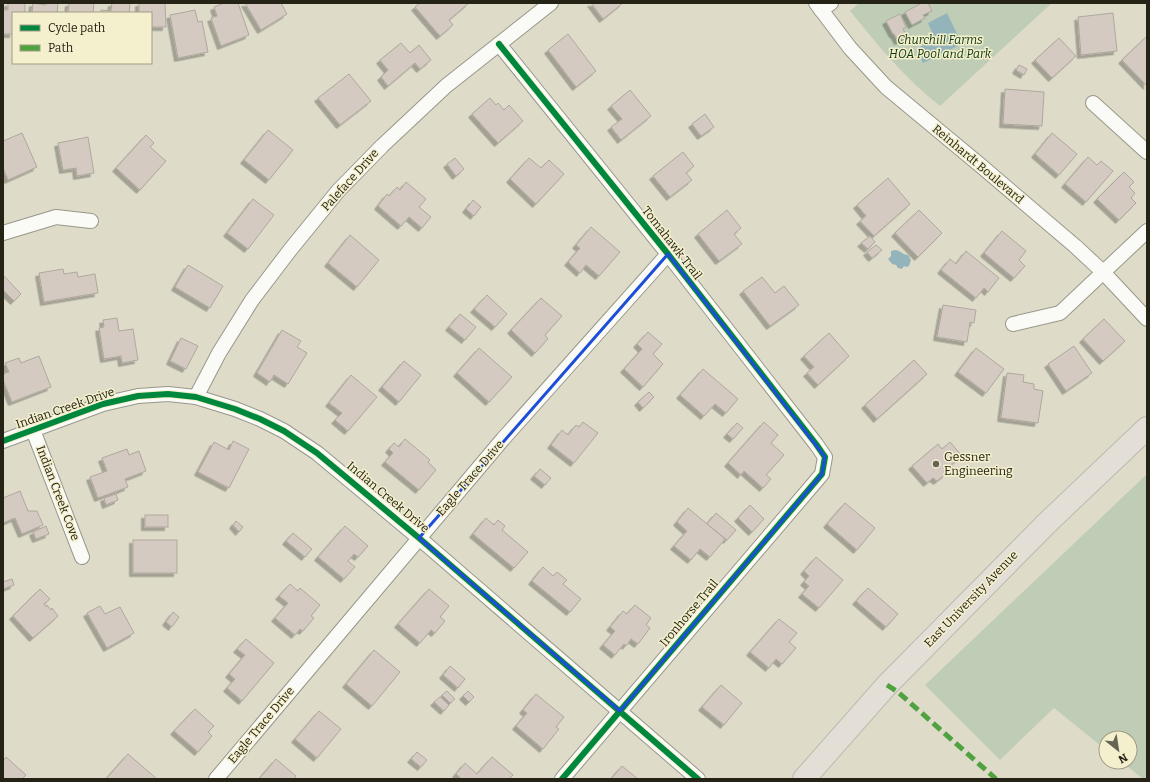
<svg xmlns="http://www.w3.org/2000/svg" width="1150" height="782" font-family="Bitter,serif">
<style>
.green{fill:#c0cdb6}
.water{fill:#94b4bb}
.building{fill:#d4cac1;stroke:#afa79e;filter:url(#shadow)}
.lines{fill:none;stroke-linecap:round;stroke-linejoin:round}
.street-casing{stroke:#999789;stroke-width:16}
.primary-casing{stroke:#bbbab1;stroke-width:24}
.street{stroke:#fafaf7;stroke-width:14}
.primary{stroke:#e3dfd7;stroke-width:22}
.quiet{stroke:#50a240;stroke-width:5;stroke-dasharray:10 5;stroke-linecap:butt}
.cycleway-casing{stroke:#f4efcd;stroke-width:8}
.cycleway{stroke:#00873e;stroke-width:6}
.marked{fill:none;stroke:#1d4ed8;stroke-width:3;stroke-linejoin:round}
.poi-dot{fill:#666455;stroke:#f4efcd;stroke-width:1.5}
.labels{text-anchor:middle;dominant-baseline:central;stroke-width:3;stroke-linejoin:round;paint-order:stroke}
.park-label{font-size:12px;font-style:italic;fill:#0d390d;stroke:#f4efcd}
.street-label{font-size:12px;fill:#252316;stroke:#f4efcd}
.poi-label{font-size:12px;fill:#252316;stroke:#f4efcd;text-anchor:start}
</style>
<defs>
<filter id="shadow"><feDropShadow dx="-3.5" dy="3.5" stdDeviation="0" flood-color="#0004"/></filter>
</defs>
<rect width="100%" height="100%" fill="#dedcc9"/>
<g class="green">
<path d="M859,3h193l-112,103c-35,-27 -62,-61 -90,-95z"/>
<polygon points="1147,474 1147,779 1143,779 1122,762 1130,762 1130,738 1106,738 1106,750 1054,708 1000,760 925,685"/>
</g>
<g class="water">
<polygon points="947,13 962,44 923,63 916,49 935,39 928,23"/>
<path d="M895,250c5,0 8,5 13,5l3,5 -2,6 -3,1 -2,-1 -2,3 -4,-1 -2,-3 -4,-1 -4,-5 3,-3v-5z"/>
</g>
<g class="building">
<polygon points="8,3 25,3 25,13 13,13 13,34 3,34 3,10 8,10"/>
<polygon points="33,3 46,5 46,3 58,3 57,13 32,13"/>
<polygon points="69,3 94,3 93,13 68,13"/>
<polygon points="112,3 130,3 129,13 101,13 101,10 111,11"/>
<polygon points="139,3 165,3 166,27 151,27 151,13 139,13"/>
<polygon points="224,3 238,3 249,35 221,46 211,18 217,16 214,7"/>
<polygon points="245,3 281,3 287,14 261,30"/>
<polygon points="420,3 469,3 449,20 453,25 440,36 415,7"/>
<polygon points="591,3 623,3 603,19"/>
<polygon points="922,3 928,3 932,11 923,15 925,18 912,25 905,12"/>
<polygon points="195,10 198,22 202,21 208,52 178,58 170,15"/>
<polygon points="1113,13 1117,51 1081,55 1078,17"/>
<polygon points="900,14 906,27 903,29 907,37 898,41 894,34 893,34 886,21"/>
<polygon points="568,34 596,71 576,87 548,50"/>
<polygon points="1147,36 1147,86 1122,60"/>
<polygon points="1059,38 1076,56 1052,78 1035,60"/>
<polygon points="401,43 410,53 419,45 431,60 420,69 415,63 388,86 381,77 388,70 380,60"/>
<polygon points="1019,65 1027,69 1024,75 1016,70"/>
<polygon points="349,74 371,101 340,125 318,98"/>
<polygon points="1005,89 1044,92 1042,126 1003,124"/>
<polygon points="630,90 651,116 621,140 611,127 622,119 611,106"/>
<polygon points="490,98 496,105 498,103 504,110 509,105 523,121 498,143 472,114"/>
<polygon points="705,114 714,127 701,136 692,124"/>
<polygon points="268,130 293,150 269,180 244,160"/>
<polygon points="22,133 37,167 8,180 3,168 3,141"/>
<polygon points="1052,133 1077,154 1059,175 1035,154"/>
<polygon points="146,135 154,143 150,147 166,161 140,190 116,168"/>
<polygon points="88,137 94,173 77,176 76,168 63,170 58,143"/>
<polygon points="683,152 694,166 686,173 692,180 670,197 653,176"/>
<polygon points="1088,157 1097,165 1101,161 1113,171 1086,202 1065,184"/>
<polygon points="455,158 464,169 456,176 447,164"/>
<polygon points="529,158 541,168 549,160 564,174 536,204 510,179"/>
<polygon points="1124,172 1134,182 1129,187 1135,193 1131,198 1136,203 1119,220 1097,199"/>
<polygon points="888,178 910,204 874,236 860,221 866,216 857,205"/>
<polygon points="406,182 426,199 419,207 431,217 422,228 409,217 401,226 378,206 387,194 389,196 397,187 400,190"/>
<polygon points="253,199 274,215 248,249 227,233"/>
<polygon points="473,200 481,207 474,216 466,209"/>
<polygon points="727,210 741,228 734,234 742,244 719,261 698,234"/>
<polygon points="919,210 942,233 918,257 895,233"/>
<polygon points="591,227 620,252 599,276 586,265 580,273 568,262 580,248 576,245"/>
<polygon points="1002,231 1026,251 1019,260 1025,266 1014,278 984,253"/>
<polygon points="350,235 379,260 357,287 328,263"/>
<polygon points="870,236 875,242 868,249 861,243"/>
<polygon points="876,245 882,250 872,258 867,252"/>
<polygon points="966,251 999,278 988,292 984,288 976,298 941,270 950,259 956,264"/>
<polygon points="188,265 223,286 210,308 175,287"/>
<polygon points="63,269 64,274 77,272 78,277 95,274 98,293 44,302 39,273"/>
<polygon points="3,275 21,294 14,301 3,290"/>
<polygon points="762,277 775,293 784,286 799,305 770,326 743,291"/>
<polygon points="487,295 507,314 495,327 474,309"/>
<polygon points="541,298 562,316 545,335 548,339 535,353 511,330"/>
<polygon points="943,305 976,310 974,323 970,322 967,342 937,337"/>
<polygon points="460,314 476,327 465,340 449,327"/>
<polygon points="117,318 119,331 133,329 138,360 122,363 121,356 104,359 99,328 104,327 103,320"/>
<polygon points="1104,319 1125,341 1103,361 1083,339"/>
<polygon points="282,330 301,341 297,347 307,353 288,384 274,375 270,382 257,373"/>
<polygon points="648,332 662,344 653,354 663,364 643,387 624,369 642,349 637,344"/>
<polygon points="829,333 849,356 818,385 807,373 814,367 804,356"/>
<polygon points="181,338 198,346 186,369 170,361"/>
<polygon points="1074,346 1092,373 1066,391 1048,364"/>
<polygon points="479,348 512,377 489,402 457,373"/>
<polygon points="976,348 1004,369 986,393 958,372"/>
<polygon points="39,356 51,387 12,402 3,380 3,374 9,372 5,363 19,358 21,363"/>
<polygon points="914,360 927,374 877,419 865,405"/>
<polygon points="404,361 421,375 399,402 382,387"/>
<polygon points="703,369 738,399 726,413 715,404 704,416 680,395"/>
<polygon points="1007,373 1024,375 1023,382 1034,384 1034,389 1043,391 1038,423 1001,418"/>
<polygon points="351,375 377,397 348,431 335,420 342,413 329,403"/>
<polygon points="649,392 654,397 643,408 638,402"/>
<polygon points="583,422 598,433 574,463 551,445 562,430 568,435 576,425 579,427"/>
<polygon points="764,422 778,435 771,443 784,455 766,475 771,479 763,488 744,471 741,475 728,463"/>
<polygon points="737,423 743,428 733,439 727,434"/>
<polygon points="405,439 430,460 428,462 436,470 419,490 385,462 393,453 389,449 394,443 399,447"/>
<polygon points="233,441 249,449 229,488 198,472 214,442 229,450"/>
<polygon points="950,442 962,456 944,471 946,474 937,481 933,478 927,483 912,466 938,444 942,449"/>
<polygon points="127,449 129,455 139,451 146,471 125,479 128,487 98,498 90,477 107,471 102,458"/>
<polygon points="540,469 551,478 545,485 534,476"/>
<polygon points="20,491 28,511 37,511 43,525 22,534 15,518 3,523 3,498"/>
<polygon points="116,494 118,500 106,505 104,498"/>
<polygon points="845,503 875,528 857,550 827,524"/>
<polygon points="750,505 764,519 752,532 738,518"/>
<polygon points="688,508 725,539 710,557 700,549 691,560 674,546 687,531 677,522"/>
<polygon points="716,513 736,530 727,540 707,524"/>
<rect x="145" y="515" width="23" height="12"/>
<polygon points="486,518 494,525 498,520 505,526 502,530 528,552 514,568 473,534"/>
<polygon points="236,521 243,527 239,532 233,525"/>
<polygon points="46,526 49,534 36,539 33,532"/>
<polygon points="345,526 368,546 358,557 354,554 348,561 355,567 344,579 318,557"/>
<polygon points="293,533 312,549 305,557 286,541"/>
<rect x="133" y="540" width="44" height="33"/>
<polygon points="816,557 843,580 819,608 802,594 809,586 804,582 809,576 804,571"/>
<polygon points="543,567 553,576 557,572 567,580 563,584 581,599 570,612 532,581"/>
<polygon points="12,579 14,585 3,589 3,582"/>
<polygon points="290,584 298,591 300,588 320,605 311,616 314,618 303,631 300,629 295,635 275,618 288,603 279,596"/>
<polygon points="868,588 898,614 886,627 856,601"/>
<polygon points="40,589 50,599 44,604 46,607 47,605 51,610 52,608 58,616 33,638 13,616"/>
<polygon points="429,589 449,606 440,617 445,621 435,633 431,630 420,643 398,624"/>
<polygon points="635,605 651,618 646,625 650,628 638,644 631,639 626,646 624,644 615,655 603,645 615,631 610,627 623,611 627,614"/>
<polygon points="100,606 105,614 120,607 134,633 107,648 87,613"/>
<polygon points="173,612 179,617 172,627 166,622"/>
<polygon points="779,619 797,633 789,642 796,648 782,664 776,659 769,668 750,652"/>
<polygon points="246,639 274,663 242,701 227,688 235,679 229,674 245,655 237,649"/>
<polygon points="374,650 400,672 372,706 346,684"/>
<polygon points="450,666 465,679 458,688 443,675"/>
<polygon points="721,685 742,703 724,725 702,707"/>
<polygon points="447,691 455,699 450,703 442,695"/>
<polygon points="468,691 474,697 469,702 463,696"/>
<polygon points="536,694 564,717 556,727 559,729 543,749 516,726 527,713 523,710"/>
<polygon points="440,697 449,705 444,711 434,702"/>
<polygon points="195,709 214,726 208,732 212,736 198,752 174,731"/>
<polygon points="319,711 341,729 317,758 295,739"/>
<polygon points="417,752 427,760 421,767 411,759"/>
<polygon points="128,754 157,779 106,779"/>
<polygon points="6,757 26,775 22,779 3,779 3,761"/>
<polygon points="492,757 513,775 509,779 462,779 456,774 465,763 477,774"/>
<polygon points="276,759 296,776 294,779 259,779"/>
<polygon points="622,766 638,779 611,779"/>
</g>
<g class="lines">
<g class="street-casing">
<g id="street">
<polyline points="816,3 850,48 886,87 980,165 1075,246 1103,272 1147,319"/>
<polyline points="821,10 831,3"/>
<polyline points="499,44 668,254 816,444 825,457 822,474 562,779"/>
<polyline points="1093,103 1147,152"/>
<polyline points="3,233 56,217 91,221"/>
<polyline points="1013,324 1060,313 1147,231"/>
<polyline points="196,397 219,353 252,300 290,250 338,191 382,146 446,86 551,3"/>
<polyline points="33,430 82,557"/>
<polyline points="3,441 103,404 138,396 168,394 196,397 235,409 260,419 284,431 317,453 419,538 698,779"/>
<polyline points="216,779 503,439 668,254"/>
</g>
</g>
<g class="primary-casing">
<polyline id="primary" points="804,779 887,685 1047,523 1147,428"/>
</g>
<use href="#street" class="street"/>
<use href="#primary" class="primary"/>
<polyline class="quiet" points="887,685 898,692 996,779"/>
<g class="cycleway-casing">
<g id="cycleway">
<polyline points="499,44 668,254 816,444 825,457 822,474 562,779"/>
<polyline points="3,441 103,404 138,396 168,394 196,397 235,409 260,419 284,431 317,453 419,538 698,779"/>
</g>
</g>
<use href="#cycleway" class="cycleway"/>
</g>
<path class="marked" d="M668,254l157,203 -3,17 -202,237 -201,-173z"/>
<circle class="poi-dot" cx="936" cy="464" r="4"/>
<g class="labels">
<g class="park-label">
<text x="940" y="40">Churchill Farms<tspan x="940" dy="14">HOA Pool and Park</tspan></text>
</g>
<g class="street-label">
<text transform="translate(978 164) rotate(40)">Reinhardt Boulevard</text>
<text transform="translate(350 180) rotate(-48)">Paleface Drive</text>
<text transform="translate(672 243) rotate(52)">Tomahawk Trail</text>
<text transform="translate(65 408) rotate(-19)">Indian Creek Drive</text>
<text transform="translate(470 478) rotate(-49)">Eagle Trace Drive</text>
<text transform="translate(58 493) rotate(69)">Indian Creek Cove</text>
<text transform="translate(388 497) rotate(40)">Indian Creek Drive</text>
<text transform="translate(971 599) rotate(-46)">East University Avenue</text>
<text transform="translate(689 613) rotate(-50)">Ironhorse Trail</text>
<text transform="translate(261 725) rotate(-50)">Eagle Trace Drive</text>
</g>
<g class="poi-label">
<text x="944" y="457">Gessner<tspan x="944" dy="14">Engineering</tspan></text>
</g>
</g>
<rect width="1150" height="782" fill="none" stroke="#252316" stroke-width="8"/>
<rect x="12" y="12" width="140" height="52" fill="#f4efcd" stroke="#a19d84"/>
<rect x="20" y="25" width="20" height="6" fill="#00873e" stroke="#a19d84"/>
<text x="48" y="32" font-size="12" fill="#252316">Cycle path</text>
<rect x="20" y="45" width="20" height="6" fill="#50a240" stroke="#a19d84"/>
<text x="48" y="52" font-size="12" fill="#252316">Path</text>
<g transform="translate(1118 750) rotate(150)"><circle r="19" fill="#f4efcd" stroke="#a19d84"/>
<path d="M0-3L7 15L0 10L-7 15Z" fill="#666455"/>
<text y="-6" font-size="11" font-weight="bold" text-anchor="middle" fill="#252316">N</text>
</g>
</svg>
